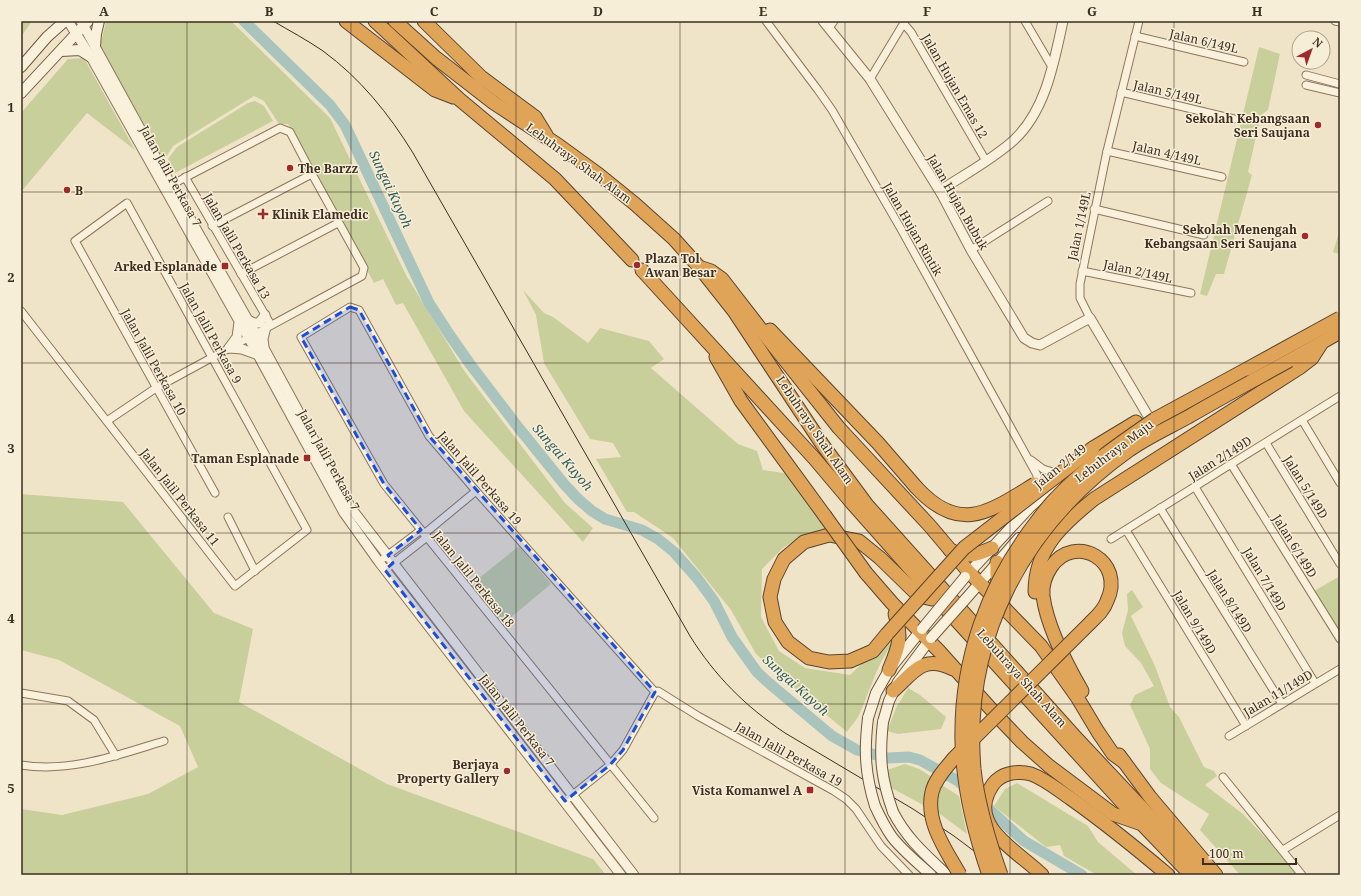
<svg xmlns="http://www.w3.org/2000/svg" width="1361" height="896" font-family="'Noto Serif',serif">
<style>
.green{fill:#c9cf9b}
.lines{fill:none;stroke-linecap:round;stroke-linejoin:round}
.river{stroke:#a9c4bc;stroke-width:11}
.minor-casing{stroke:#8d765c;stroke-width:9}
.tertiary-casing{stroke:#8d765c;stroke-width:11}
.secondary-casing{stroke:#6f573f;stroke-width:12}
.motorway-casing{stroke:#5b4430;stroke-width:15}
.minor{stroke:#faf1dc;stroke-width:7}
.tertiary{stroke:#faf1dc;stroke-width:9}
.secondary{stroke:#faf1dc;stroke-width:10}
.motorway{stroke:#e0a458;stroke-width:13}
.tram{stroke:#3d2e20;stroke-width:1}
.secondary-bridge-casing{stroke:#6f573f;stroke-width:12;stroke-linecap:butt}
.motorway-bridge-casing{stroke:#5b4430;stroke-width:15;stroke-linecap:butt}
.secondary-bridge{stroke:#faf1dc;stroke-width:10}
.motorway-bridge{stroke:#e0a458;stroke-width:13}
.marked{fill:#1d4ed8;fill-opacity:0.2;stroke:#1d4ed8;stroke-width:3;stroke-dasharray:8 5;stroke-linejoin:round}
.grid{fill:none;stroke:#3d2e20;stroke-width:1;stroke-opacity:0.55}
.poi-dot{fill:#9e2a2b;stroke:#f7eed8;stroke-width:1.5}
.labels{text-anchor:middle;dominant-baseline:central;stroke-width:3;stroke-linejoin:round;paint-order:stroke}
.street-label{font-size:12px;fill:#3d2e20;stroke:#f7eed8}
.poi-label{font-size:12px;font-weight:bold;fill:#3d2e20;stroke:#f7eed8;text-anchor:end}
.water-label{font-size:13px;font-style:italic;fill:#2f5d5a;stroke:#f7eed8}
.neatline{fill:none;stroke:#3d2e20;stroke-width:1.5}
.grid-label{font-size:13px;text-anchor:middle;font-weight:bold;fill:#3d2e20}
</style>
<rect width="100%" height="100%" fill="#f0e4c8"/>
<g class="green">
<polygon points="21,21 32,21 21,37"/>
<polygon points="106,21 231,21 330,118 406,275 465,372 565,503 593,528 583,542 464,411 403,303 396,305 383,279 374,283 288,124 279,124 264,101 254,96 173,146 163,162 100,47"/>
<polygon points="1259,47 1280,54 1268,110 1261,115 1248,172 1252,175 1224,274 1216,274 1207,296 1200,294"/>
<polygon points="84,58 135,150 87,113 21,192 21,113 68,59"/>
<polygon points="255,101 264,106 273,121 175,173 168,159 177,147 248,103"/>
<polygon points="1340,229 1340,254 1333,252"/>
<path d="M523,290l21,23 9,4 35,26 12,-15 49,13 15,18 -13,9 87,76 19,7 6,19 27,4 39,57 -21,2 -24,14 -22,22 -1,48 18,34 26,17 45,7 38,-36 5,4c-17,22 -23,49 -35,74 -3,5 -8,10 -11,15l-61,-51 -30,-27 -25,-44 -58,-72 -39,-26h-7l-31,-53 25,-2 -8,-14 -23,-4 -46,-76 -8,-48z"/>
<polygon points="21,494 123,502 214,613 253,629 239,702 387,784 593,859 606,875 21,875 21,809 62,815 148,794 198,767 180,726 59,660 21,650"/>
<polygon points="519,546 551,584 504,623 473,583"/>
<polygon points="1340,576 1340,633 1314,591"/>
<polygon points="1132,590 1143,607 1131,616 1155,666 1170,707 1179,717 1204,767 1214,771 1217,776 1205,785 1243,814 1280,853 1297,875 1240,875 1200,830 1209,814 1161,783 1150,769 1150,749 1130,705 1135,695 1154,686 1141,663 1125,646 1122,633 1128,610 1127,594"/>
<polygon points="908,688 920,695 946,717 941,729 898,734 887,731 896,708"/>
<polygon points="905,764 919,769 932,777 927,786 923,805 890,787 887,770"/>
<polygon points="1017,783 1088,826 1098,842 1137,875 1097,875 1064,856 1060,845 1046,847 994,806 1005,789"/>
<polygon points="940,784 959,796 967,834 936,811 935,800"/>
</g>
<g class="lines">
<polyline class="river" points="244,21 330,105 345,125 429,303 449,334 470,364 518,427 564,484 578,499 592,511 605,519 642,530 658,539 674,552 697,578 714,601 732,637 757,672 770,684 832,736 857,750 888,758 909,757 920,760 958,781 1024,841 1082,875"/>
<g class="minor-casing">
<g id="minor">
<polyline points="766,21 818,90 832,110 901,229 1037,475 1037,487"/>
<polyline points="1025,21 1052,67"/>
<polyline points="1335,21 1340,22"/>
<polyline points="904,24 911,32 986,161"/>
<polyline points="829,28 834,21"/>
<polyline points="1135,36 1244,62"/>
<polyline points="1306,75 1340,84"/>
<polyline points="870,79 905,21"/>
<polyline points="1306,85 1340,93"/>
<polyline points="1121,92 1234,119"/>
<polyline points="1107,151 1222,177"/>
<polyline points="185,177 271,325"/>
<polyline points="1094,209 1204,235"/>
<polyline points="212,226 312,174"/>
<polyline points="971,250 1048,201"/>
<polyline points="1082,271 1191,293"/>
<polyline points="241,274 338,223"/>
<polyline points="21,311 235,586 307,530 127,203 75,241 215,493"/>
<polyline points="1090,318 1080,298 1080,284 1107,151 1139,21"/>
<polyline points="1302,420 1340,483"/>
<polyline points="107,421 156,388 362,276 364,268 312,174 290,132 280,128 171,185"/>
<polyline points="1266,443 1340,564"/>
<polyline points="1031,460 1043,469 1059,474"/>
<polyline points="1231,464 1340,639"/>
<polyline points="1195,487 1315,683"/>
<polyline points="1160,508 1282,704"/>
<polyline points="228,517 255,571"/>
<polyline points="1126,530 1246,726"/>
<polyline points="424,534 476,491"/>
<polyline points="1111,539 1340,396"/>
<polyline points="384,558 421,530"/>
<polyline points="385,570 427,537"/>
<polyline points="21,693 68,701 94,720 116,756"/>
<polyline points="1229,736 1340,669"/>
<path d="M21,765c49,8 97,-10 143,-24"/>
<polyline points="1223,777 1302,875"/>
<polyline points="569,798 610,765 623,750 654,694 658,691 698,716 834,791 846,799 856,809 881,846 909,875"/>
<polyline points="654,818 384,484 301,337 350,307 359,310 429,436 476,491 655,692"/>
<polyline points="1283,850 1340,815"/>
</g>
</g>
<g class="tertiary-casing">
<g id="tertiary">
<polyline points="68,21 91,57 252,344 344,513 379,562 621,875"/>
<polyline points="81,21 171,185 265,350 351,508 634,875"/>
<polyline points="823,21 870,79 941,193 971,250 1024,338 1032,343 1040,345 1090,318 1151,421"/>
<path d="M941,193l3,-5c23,-15 49,-29 70,-48 32,-30 40,-78 49,-119"/>
<polyline points="248,320 254,323 259,323 265,315"/>
<polyline points="264,347 263,339 266,327"/>
<polyline points="229,348 242,349 258,355"/>
<polyline points="229,348 237,337 239,322"/>
</g>
</g>
<g class="secondary-casing">
<g id="secondary">
<polyline points="95,46 96,34 99,21"/>
<polyline points="61,51 80,50 91,57"/>
<polyline points="21,67 47,37 65,21"/>
<polyline points="21,93 88,21"/>
<polyline points="965,577 1030,507 1065,477"/>
<polyline points="963,602 1019,538"/>
<polyline points="868,718 876,693 889,670 922,629"/>
<polyline points="883,722 889,701 898,682 931,638"/>
<path d="M875,806c5,11 10,21 17,31 11,14 26,26 39,38"/>
<path d="M893,812c14,27 32,42 54,63"/>
</g>
</g>
<g class="motorway-casing">
<g id="motorway">
<polyline points="346,21 435,90 453,97"/>
<polyline points="375,21 459,99 555,179 632,260"/>
<polyline points="395,21 436,58 494,103 558,145 598,174 635,204 674,239 700,268 734,311 822,444 867,505 1078,740 1205,875"/>
<polyline points="424,21 481,77 535,117 546,135"/>
<polyline points="702,268 711,271 722,279 773,345 839,428 930,526 968,571 1041,646 1077,697 1098,732 1113,754 1124,762"/>
<polyline points="642,270 814,458 852,503 938,600 1141,823 1191,875"/>
<polyline points="770,330 878,443 916,487"/>
<polyline points="716,357 741,401 825,516"/>
<polyline points="1155,419 1247,369"/>
<polyline points="1093,448 1136,422"/>
<path d="M950,550c18,8 24,6 42,-2"/>
<polyline points="997,562 997,574 999,588"/>
<polyline points="866,573 892,603 939,651 999,718 1022,742 1049,766 1113,814 1139,823"/>
<path d="M1035,592c0,-44 28,-68 59,-93l205,-131"/>
<polyline points="887,634 873,651 850,661 829,662 809,658 788,642 775,622 770,597 774,579 784,559 804,542 829,535 859,541 880,558 919,596 932,599"/>
<path d="M889,670c9,-22 14,-31 6,-56"/>
<path d="M893,691c21,-19 30,-37 60,-22"/>
<path d="M1082,691c-15,-26 -35,-65 -39,-95 -1,-10 2,-20 8,-29 24,-35 75,-6 56,34 -3,9 -10,15 -17,22"/>
<polyline points="1119,755 1150,797 1216,875"/>
<path d="M1042,875c-20,-21 -71,-46 -54,-82 2,-4 5,-10 9,-13 9,-8 23,-9 34,-6 14,5 27,16 39,24 34,24 66,50 98,77"/>
</g>
</g>
<use href="#minor" class="minor"/>
<use href="#tertiary" class="tertiary"/>
<use href="#secondary" class="secondary"/>
<use href="#motorway" class="motorway"/>
<path class="tram" d="M273,21c17,10 34,19 50,30 37,27 66,63 90,102l277,483c25,40 55,70 95,97l128,76 41,27 52,39"/>
<g class="secondary-bridge-casing">
<g id="secondary-bridge">
<polyline points="922,629 965,577"/>
<polyline points="931,638 963,602"/>
<path d="M868,718c-4,33 -3,56 7,88"/>
<path d="M883,722c-4,36 -2,56 10,90"/>
</g>
</g>
<g class="motorway-bridge-casing">
<g id="motorway-bridge">
<polyline points="1299,368 1312,358 1321,344"/>
<polyline points="1247,369 1340,318"/>
<path d="M916,487c44,48 73,25 119,-3"/>
<polyline points="825,516 866,573"/>
<polyline points="887,634 964,548 1093,448"/>
<path d="M960,875c-14,-25 -35,-53 -28,-83 3,-13 14,-24 22,-34l136,-135"/>
<path d="M989,875c-15,-43 -26,-87 -27,-133 -2,-81 25,-157 75,-221 6,-8 12,-16 19,-23 29,-31 64,-55 99,-79"/>
<path d="M1001,875c-12,-34 -23,-69 -27,-106 -11,-130 49,-243 154,-318 18,-13 40,-23 60,-34 50,-29 102,-56 152,-85"/>
</g>
</g>
<use href="#secondary-bridge" class="secondary-bridge"/>
<use href="#motorway-bridge" class="motorway-bridge"/>
</g>
<path class="marked" d="M350,307l9,3 70,126 226,256 -32,58 -13,15 -45,36 -180,-231 8,-7 -5,-8 33,-25 -37,-46 -83,-147z"/>
<path class="grid" d="M187,21v854M351,21v854M516,21v854M680,21v854M845,21v854M1010,21v854M1174,21v854M21,192h1319M21,363h1319M21,533h1319M21,704h1319"/>
<g class="poi-dot">
<circle cx="1318" cy="125" r="4"/>
<circle cx="290" cy="168" r="4"/>
<circle cx="67" cy="190" r="4"/>
<path d="M261 208h4v4h4v4h-4v4h-4v-4h-4v-4h4z"/>
<circle cx="1305" cy="236" r="4"/>
<circle cx="637" cy="265" r="4"/>
<rect x="221" y="262" width="8" height="8" rx="2"/>
<rect x="303" y="454" width="8" height="8" rx="2"/>
<circle cx="507" cy="771" r="4"/>
<rect x="806" y="786" width="8" height="8" rx="2"/>
</g>
<g class="labels">
<g class="street-label">
<text transform="translate(1204 41) rotate(13)">Jalan 6/149L</text>
<text transform="translate(955 86) rotate(60)">Jalan Hujan Emas 12</text>
<text transform="translate(1168 92) rotate(13)">Jalan 5/149L</text>
<text transform="translate(1167 153) rotate(13)">Jalan 4/149L</text>
<text transform="translate(579 163) rotate(36)">Lebuhraya Shah Alam</text>
<text transform="translate(171 176) rotate(61)">Jalan Jalil Perkasa 7</text>
<text transform="translate(958 202) rotate(60)">Jalan Hujan Bubuk</text>
<text transform="translate(1079 226) rotate(-78)">Jalan 1/149L</text>
<text transform="translate(913 229) rotate(60)">Jalan Hujan Rintik</text>
<text transform="translate(237 246) rotate(60)">Jalan Jalil Perkasa 13</text>
<text transform="translate(1138 271) rotate(12)">Jalan 2/149L</text>
<text transform="translate(211 333) rotate(61)">Jalan Jalil Perkasa 9</text>
<text transform="translate(154 362) rotate(61)">Jalan Jalil Perkasa 10</text>
<text transform="translate(815 430) rotate(56)">Lebuhraya Shah Alam</text>
<text transform="translate(1114 451) rotate(-37)">Lebuhraya Maju</text>
<text transform="translate(1220 458) rotate(-32)">Jalan 2/149D</text>
<text transform="translate(329 460) rotate(61)">Jalan Jalil Perkasa 7</text>
<text transform="translate(1060 466) rotate(-39)">Jalan 2/149</text>
<text transform="translate(480 478) rotate(49)">Jalan Jalil Perkasa 19</text>
<text transform="translate(1306 487) rotate(58)">Jalan 5/149D</text>
<text transform="translate(180 497) rotate(52)">Jalan Jalil Perkasa 11</text>
<text transform="translate(1295 546) rotate(58)">Jalan 6/149D</text>
<text transform="translate(474 579) rotate(51)">Jalan Jalil Perkasa 18</text>
<text transform="translate(1265 579) rotate(59)">Jalan 7/149D</text>
<text transform="translate(1230 601) rotate(58)">Jalan 8/149D</text>
<text transform="translate(1195 622) rotate(59)">Jalan 9/149D</text>
<text transform="translate(1022 678) rotate(48)">Lebuhraya Shah Alam</text>
<text transform="translate(1278 693) rotate(-31)">Jalan 11/149D</text>
<text transform="translate(517 720) rotate(52)">Jalan Jalil Perkasa 7</text>
<text transform="translate(789 754) rotate(29)">Jalan Jalil Perkasa 19</text>
</g>
<g class="poi-label">
<text x="1310" y="118">Sekolah Kebangsaan<tspan x="1310" dy="14">Seri Saujana</tspan></text>
<text x="298" y="168" text-anchor="start">The Barzz</text>
<text x="75" y="190" text-anchor="start">B</text>
<text x="272" y="214" text-anchor="start">Klinik Elamedic</text>
<text x="1297" y="229">Sekolah Menengah<tspan x="1297" dy="14">Kebangsaan Seri Saujana</tspan></text>
<text x="645" y="258" text-anchor="start">Plaza Tol<tspan x="645" dy="14">Awan Besar</tspan></text>
<text x="217" y="266">Arked Esplanade</text>
<text x="299" y="458">Taman Esplanade</text>
<text x="499" y="764">Berjaya<tspan x="499" dy="14">Property Gallery</tspan></text>
<text x="802" y="790">Vista Komanwel A</text>
</g>
<g class="water-label">
<text transform="translate(391 189) rotate(65)">Sungai Kuyoh</text>
<text transform="translate(563 457) rotate(49)">Sungai Kuyoh</text>
<text transform="translate(796 685) rotate(42)">Sungai Kuyoh</text>
</g>
</g>
<rect width="1361" height="896" fill="none" stroke="#f7eed8" stroke-width="44"/>
<g transform="translate(1311 50) rotate(41)"><circle r="19" fill="#f7eed8" stroke="#ada18e"/>
<path d="M0-3L7 15L0 10L-7 15Z" fill="#9e2a2b"/>
<text y="-6" font-size="11" font-weight="bold" text-anchor="middle" fill="#3d2e20">N</text>
</g>
<path d="M1203 858v6h93v-6" fill="none" stroke="#3d2e20" stroke-width="2"/>
<text x="1209" y="858" font-size="12" fill="#3d2e20" stroke="#f7eed8" stroke-width="3" paint-order="stroke">100 m</text>
<rect x="22" y="22" width="1317" height="852" class="neatline"/>
<g class="grid-label">
<text x="104" y="16">A</text>
<text x="269" y="16">B</text>
<text x="434" y="16">C</text>
<text x="598" y="16">D</text>
<text x="763" y="16">E</text>
<text x="927" y="16">F</text>
<text x="1092" y="16">G</text>
<text x="1257" y="16">H</text>
<text x="11" y="112">1</text>
<text x="11" y="282">2</text>
<text x="11" y="453">3</text>
<text x="11" y="623">4</text>
<text x="11" y="793">5</text>
</g>
</svg>
